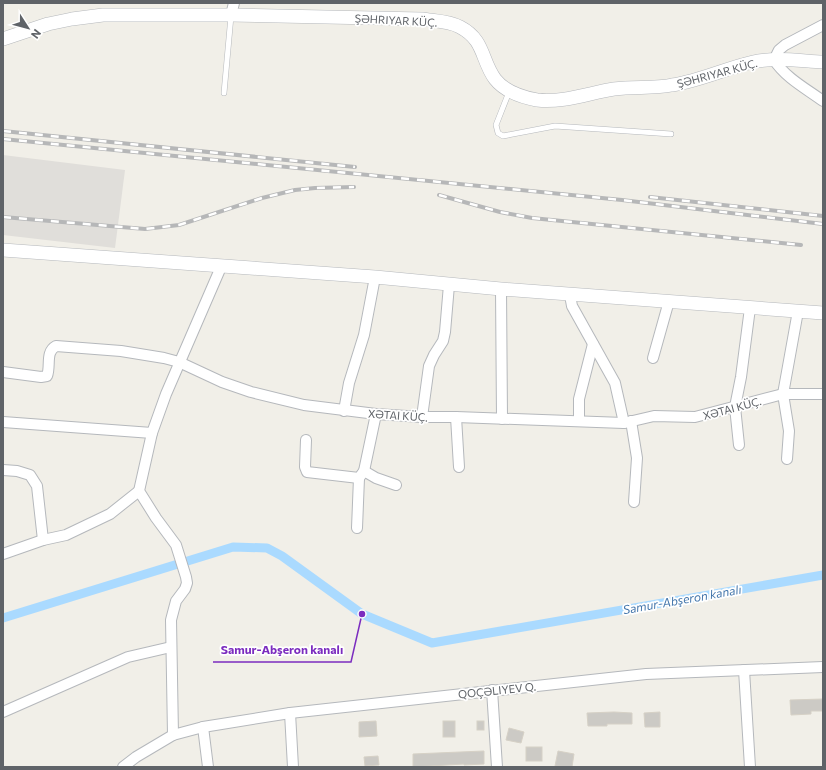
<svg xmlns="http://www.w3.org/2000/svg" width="826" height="770" font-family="Commissioner,sans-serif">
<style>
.industrial{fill:#e0deda}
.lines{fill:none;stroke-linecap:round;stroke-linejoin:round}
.canal{stroke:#aadaff;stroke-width:9}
.building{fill:#cccac5;stroke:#d6d1c6}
.service-casing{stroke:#b5b8bc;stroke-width:6}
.minor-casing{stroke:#b5b8bc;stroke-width:12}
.tertiary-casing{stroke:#b5b8bc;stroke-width:14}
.service{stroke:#fff;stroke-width:5}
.minor{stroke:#fff;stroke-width:10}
.tertiary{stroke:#fff;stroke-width:13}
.rail-casing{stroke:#b6b7b8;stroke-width:4}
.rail{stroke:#fff;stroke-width:2.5;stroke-dasharray:8;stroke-linecap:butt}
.labels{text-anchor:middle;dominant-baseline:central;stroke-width:3.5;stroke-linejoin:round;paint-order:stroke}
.street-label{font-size:11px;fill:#5f6368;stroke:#fff}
.water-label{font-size:12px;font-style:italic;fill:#4174aa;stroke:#fff}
.leader{fill:none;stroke:#7b2cbf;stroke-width:1.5}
.callout-dot{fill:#7b2cbf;stroke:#fff;stroke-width:1.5}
.callout-label{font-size:12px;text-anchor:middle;font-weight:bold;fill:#7b2cbf;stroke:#fff;stroke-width:3.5;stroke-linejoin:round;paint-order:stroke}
</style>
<rect width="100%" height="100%" fill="#f1efe8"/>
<polygon class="industrial" points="3,155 125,170 115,248 3,235"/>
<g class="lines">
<polyline class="canal" points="3,618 233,547 267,548 282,556 362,614 432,643 823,575"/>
</g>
<g class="building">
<polygon points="823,699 823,711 811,711 811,714 791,715 790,700"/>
<polygon points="614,712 632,713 632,724 607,724 607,726 588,726 587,713"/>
<polygon points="660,712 660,727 645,727 644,713"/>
<polygon points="376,721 377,736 359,737 359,722"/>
<rect x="443" y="721" width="12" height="16"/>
<rect x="477" y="721" width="7" height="9"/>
<polygon points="509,728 524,732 521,743 506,740"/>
<rect x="526" y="747" width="16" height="14"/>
<polygon points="484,751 484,764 464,765 464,764 413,767 413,754"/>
<polygon points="558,751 574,754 572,767 555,766"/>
<polygon points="378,756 379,765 365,766 364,757"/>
</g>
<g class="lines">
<g class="service-casing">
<g id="service">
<polyline points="509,92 496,125 498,133 503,136 555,126 671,134"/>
<polyline points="224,93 231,16"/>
</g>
</g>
<g class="minor-casing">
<g id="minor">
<polyline points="231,15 234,3"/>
<path d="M823,25l-38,20 -6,5 -5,10c12,18 31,28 49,41"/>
<polyline points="501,289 502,419"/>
<polyline points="570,295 572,306 615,383 624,423"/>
<polyline points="653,358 669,301"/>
<path d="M3,372l38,5 6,-1c4,-10 -2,-24 9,-30l65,5 43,7 15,4 43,20 29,10 53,13 72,9 46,3h34l168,6 30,-7 41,1 88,-23h40"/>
<polyline points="344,411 349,383 364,335 375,277"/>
<polyline points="422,417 429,366 434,355 443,341 445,332 449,285"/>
<polyline points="456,417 459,467"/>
<polyline points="579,421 579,399 593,344"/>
<polyline points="631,421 637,458 634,502"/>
<polyline points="3,422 152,433"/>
<polyline points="306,440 305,467 307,472 359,478 364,471 376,414"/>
<polyline points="739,445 735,407 741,377 750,308"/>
<polyline points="787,459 789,431 783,394 798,311"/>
<polyline points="3,470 17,471 30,475 37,486 43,540"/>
<polyline points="364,471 376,478 396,485"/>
<polyline points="357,528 359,478"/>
<polyline points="3,554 43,540 66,535 110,514 139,491"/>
<polyline points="744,670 750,767"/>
<polyline points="492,690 497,767"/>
<polyline points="3,712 128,657 171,647"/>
<polyline points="290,713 293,767"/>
<polyline points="203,727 208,767"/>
<polyline points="173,735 171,620 176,601 185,589 187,583 186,577 176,545 156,518 139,491 152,433 166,394 221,267"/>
<polyline points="123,767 136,757 173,735 203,727 290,713 646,674 823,667"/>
</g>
</g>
<g class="tertiary-casing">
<g id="tertiary">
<path d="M3,39l45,-15 24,-5 31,-4h128l191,4c12,2 27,2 38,8 25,13 21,33 35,52 10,13 26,18 42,21 26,3 52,-7 77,-11 20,-3 39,0 58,-4 28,-4 54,-17 81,-23 23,-5 47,-1 70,0"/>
<polyline points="3,250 375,277 501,289 823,313"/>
</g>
</g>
<use href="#service" class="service"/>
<use href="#minor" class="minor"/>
<use href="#tertiary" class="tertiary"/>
<g class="rail-casing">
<g id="rail">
<polyline points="3,131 355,167"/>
<polyline points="3,139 622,200 823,224"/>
<polyline points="439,195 500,212 532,218 801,245"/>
<polyline points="650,197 823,216"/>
<polyline points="3,217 145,229 179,225 262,198 295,190 315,188 354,187"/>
</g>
</g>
<use href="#rail" class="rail"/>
</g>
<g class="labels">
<g class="street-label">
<text transform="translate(396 20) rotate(3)">ŞƏHRIYAR KÜÇ.</text>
<text transform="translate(717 73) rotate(-15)">ŞƏHRIYAR KÜÇ.</text>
<text transform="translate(732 408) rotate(-15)">XƏTAI KÜÇ.</text>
<text transform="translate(398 415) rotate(4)">XƏTAI KÜÇ.</text>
<text transform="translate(497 690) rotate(-6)">QOÇƏLIYEV Q.</text>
</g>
<g class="water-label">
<text transform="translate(682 599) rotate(-10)">Samur-Abşeron kanalı</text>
</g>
</g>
<path class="leader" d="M362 614L351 662H213"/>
<circle class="callout-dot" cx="362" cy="614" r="4"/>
<g class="callout-label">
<text x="282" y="654">Samur-Abşeron kanalı</text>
</g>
<rect width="826" height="770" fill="none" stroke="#5f6368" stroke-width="8"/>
<g transform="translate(28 28) rotate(126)" stroke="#ffffff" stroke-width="3" paint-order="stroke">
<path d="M0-3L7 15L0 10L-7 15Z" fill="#5f6368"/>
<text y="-6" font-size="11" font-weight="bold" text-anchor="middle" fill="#5f6368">N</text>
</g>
</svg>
